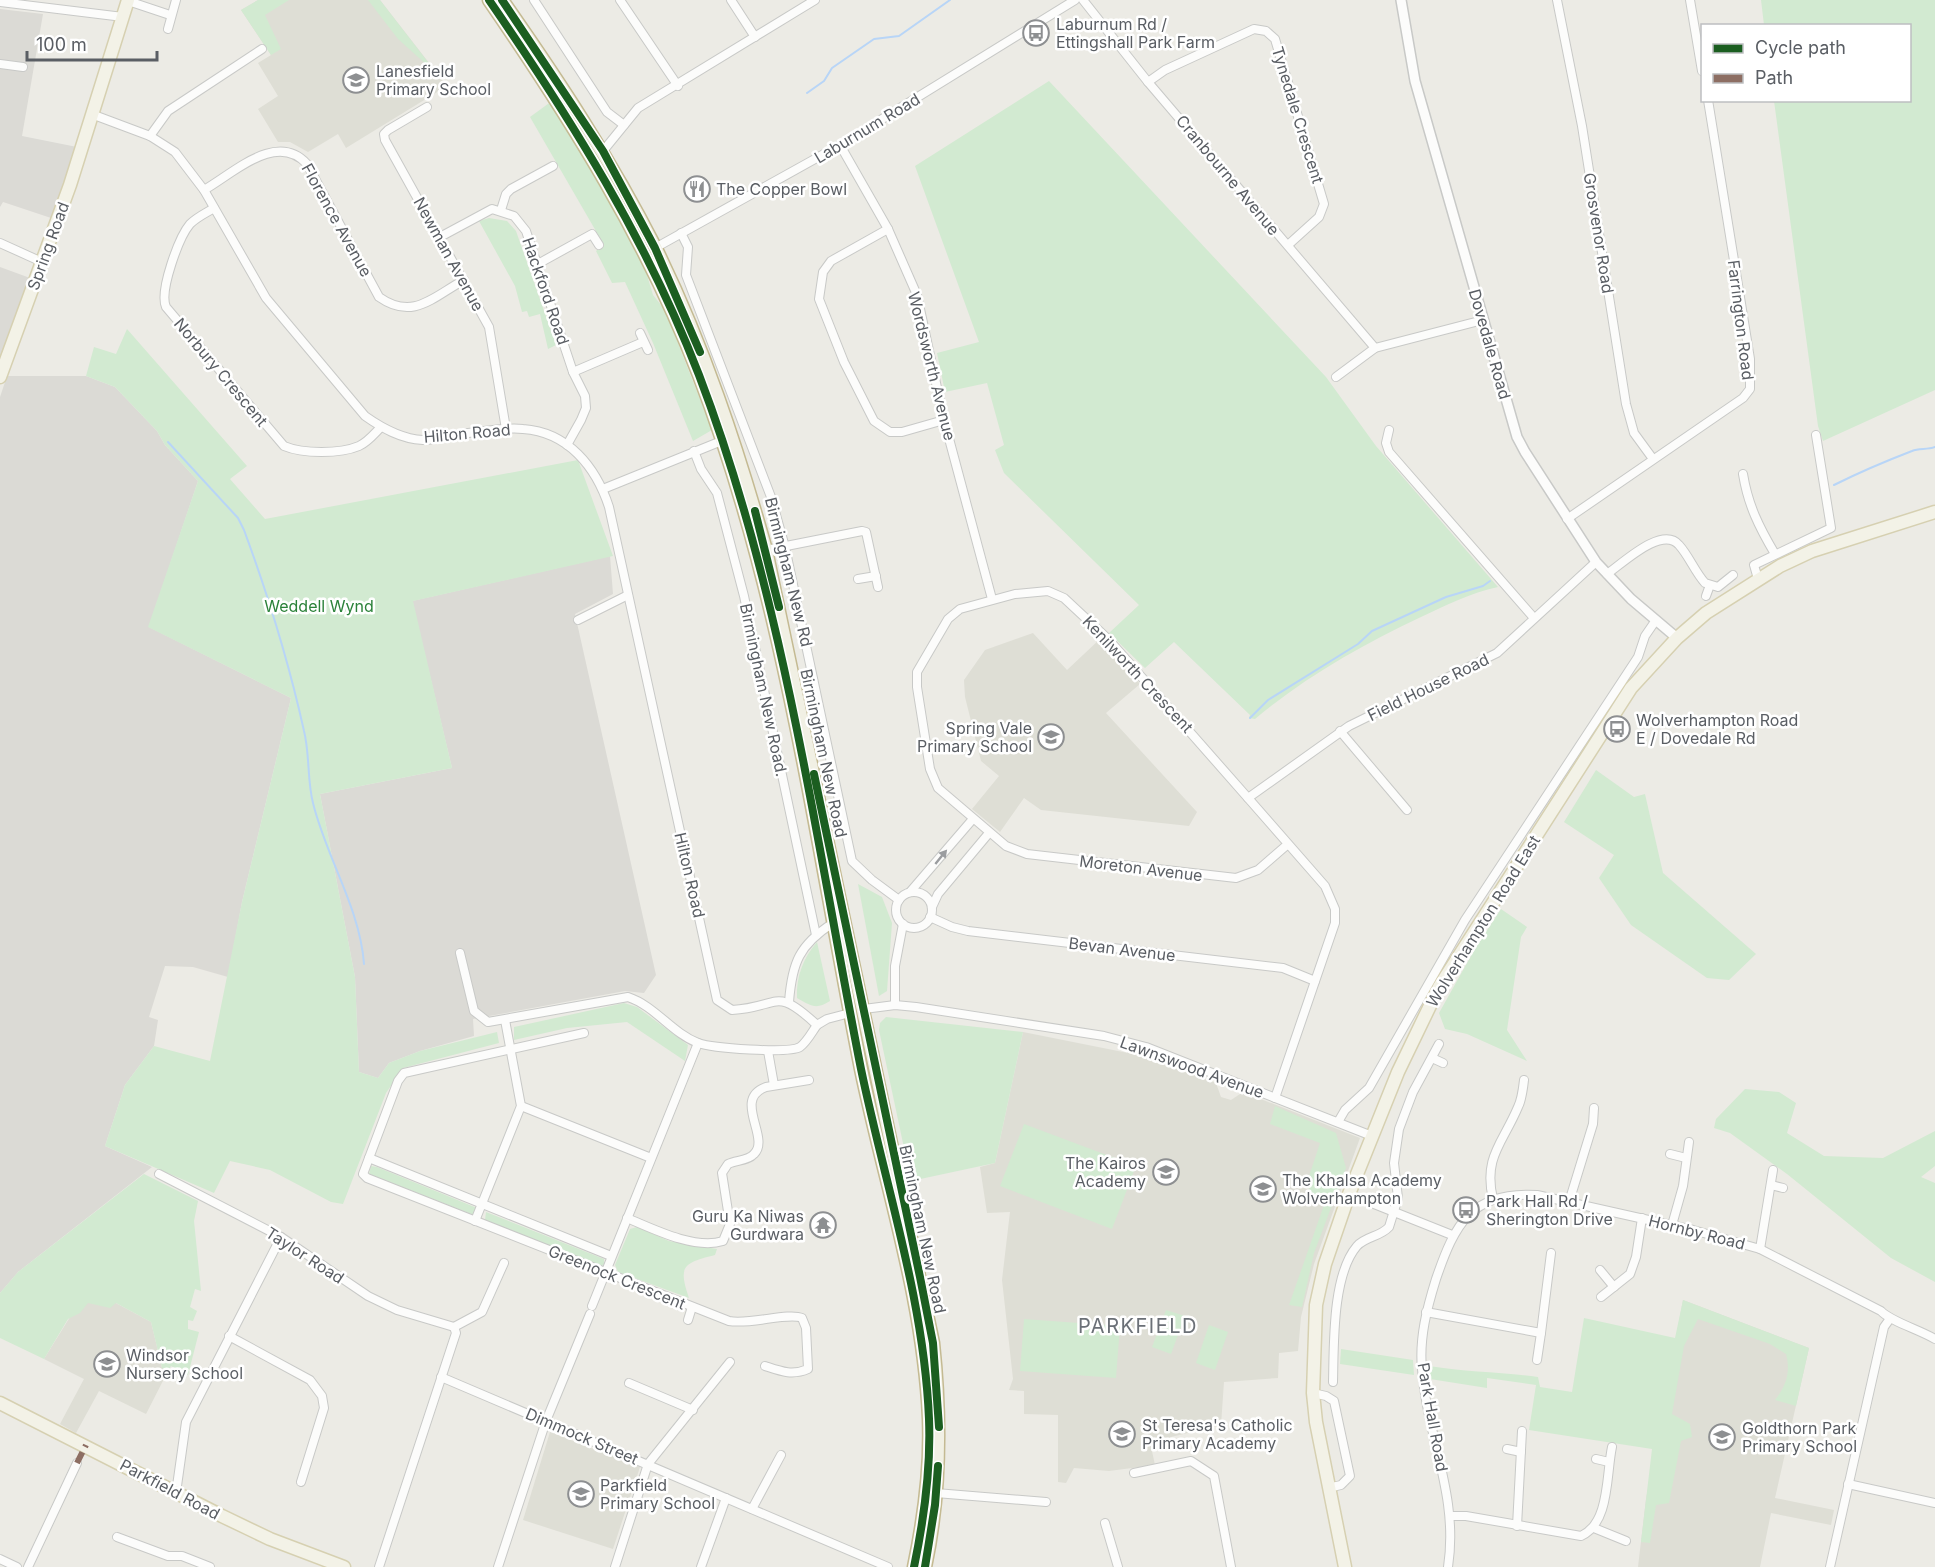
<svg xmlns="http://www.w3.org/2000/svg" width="1935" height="1567" font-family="Inter,sans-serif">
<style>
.industrial{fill:#dbdad5}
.education{fill:#deded5}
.green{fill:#d2ead1}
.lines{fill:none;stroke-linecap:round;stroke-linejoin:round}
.stream{stroke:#b8d5f7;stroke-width:2}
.minor-casing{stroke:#c8c9c7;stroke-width:10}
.tertiary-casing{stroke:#c8c9c7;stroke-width:12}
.primary-casing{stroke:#d6d0b1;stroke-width:15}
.trunk-casing{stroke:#c4ba92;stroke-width:15}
.minor{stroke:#fcfcfb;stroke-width:8}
.tertiary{stroke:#fcfcfb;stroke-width:9}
.primary{stroke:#f3f2e7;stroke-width:12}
.trunk{stroke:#f1f0e4;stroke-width:12}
.quiet{stroke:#8d6e63;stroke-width:6;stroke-dasharray:12 6;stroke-linecap:butt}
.cycleway-casing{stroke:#fff;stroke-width:11}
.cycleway{stroke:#1b5e20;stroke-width:8}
.oneway{fill:#9b9da0}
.labels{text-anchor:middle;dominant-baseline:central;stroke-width:5;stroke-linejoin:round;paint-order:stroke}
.poi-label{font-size:16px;fill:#5a5e64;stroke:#fff;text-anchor:start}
.street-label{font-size:16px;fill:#5a5e64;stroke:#fff}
.park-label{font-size:16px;fill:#2c823a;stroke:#fff}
.quarter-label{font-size:20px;letter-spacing:1.5px;fill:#6b7077;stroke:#fff}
</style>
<rect width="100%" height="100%" fill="#ecebe5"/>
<g class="industrial">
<polygon points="0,9 43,14 22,136 77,147 51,218 3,202 0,207"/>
<polygon points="0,267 30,278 0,358"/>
<polygon points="7,376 86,376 115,387 157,431 165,445 198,481 149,627 291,698 242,902 228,977 193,967 165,966 149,1017 158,1020 154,1046 125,1085 105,1146 152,1167 18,1272 0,1293 0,397"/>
<polygon points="610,556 613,594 575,614 656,975 644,993 625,991 473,1019 474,1036 420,1051 389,1063 378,1078 359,1072 355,977 320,794 452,768 412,601"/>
</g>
<g class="education">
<polygon points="258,0 380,0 447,86 346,148 338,134 308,152 290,142 278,142 258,109 278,96 258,63 271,55 241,10"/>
<polygon points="1033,633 1067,670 1100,639 1140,684 1106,713 1197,812 1189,826 1041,810 1024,798 1000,832 972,809 999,776 981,761 965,697 964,680 985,650"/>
<polygon points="1023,1032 1138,1055 1216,1083 1221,1097 1231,1100 1243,1092 1360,1138 1314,1264 1301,1317 1298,1351 1279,1353 1278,1378 1224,1382 1221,1425 1150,1442 1155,1465 1109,1471 1074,1468 1066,1483 1058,1482 1058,1415 1024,1414 1024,1391 1009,1390 1013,1379 1002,1280 1010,1212 987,1213 980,1167 995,1163"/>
<polygon points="88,1288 151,1322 162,1368 168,1371 146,1414 99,1391 76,1433 60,1424 84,1379 44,1359"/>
<polygon points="1683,1300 1809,1348 1775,1498 1834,1510 1831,1525 1771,1513 1760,1567 1638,1567 1646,1499"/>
<polygon points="550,1432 640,1467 613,1549 523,1520"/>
</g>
<g class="green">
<polygon points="258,0 289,0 265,15 281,49 271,55 241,10"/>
<polygon points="368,0 380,0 438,75 398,39"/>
<polygon points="1761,0 1935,0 1935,390 1823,441 1818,426 1774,101 1910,100 1910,26 1764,25"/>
<path d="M1049,81l277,296 50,69 122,141c-28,6 -51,18 -77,30 -59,28 -116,60 -166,102l-6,-1 1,-3 -76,-73 -29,26 -36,-35 30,-28 -135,-132 -9,-23 9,-5 -17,-62 -42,9 -8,-39 42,-11 -64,-176z"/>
<polygon points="552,101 643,262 653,295 665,310 712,430 693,441 653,343 625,282 612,283 596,251 604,245 530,117"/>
<polygon points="489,218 507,221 516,231 556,345 548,349 540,314 529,317 527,311 522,312 515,286 479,221"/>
<polygon points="127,329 247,466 230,479 265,519 578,460 613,556 413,601 452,768 320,794 355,977 359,1072 378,1078 389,1063 420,1051 497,1032 499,1043 403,1068 386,1093 343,1204 331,1202 270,1170 230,1161 214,1193 105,1146 125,1085 154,1046 210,1061 242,902 291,698 148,627 198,481 165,445 157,431 115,387 86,376 94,347 116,354"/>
<polygon points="1596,770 1634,797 1645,794 1663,873 1756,954 1729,980 1707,978 1631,925 1599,878 1614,855 1564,822"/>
<polygon points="858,884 882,897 892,923 887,991 879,996"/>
<polygon points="1501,909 1527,927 1521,937 1507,1030 1527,1061 1467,1034 1445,1029 1439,1013 1476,947"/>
<path d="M817,942l13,59c-14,9 -19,5 -33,-3 -1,-21 6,-40 20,-56z"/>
<polygon points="624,1003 637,1007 688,1045 685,1061 627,1022 567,1028 514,1040 514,1027"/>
<polygon points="886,1017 1023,1032 995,1163 911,1181 879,1030 880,1023"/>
<polygon points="1745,1089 1779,1092 1796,1103 1787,1133 1824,1156 1883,1158 1935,1131 1935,1166 1921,1177 1935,1183 1935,1282 1891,1258 1787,1174 1730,1133 1714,1128 1716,1119"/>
<polygon points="1275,1106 1336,1133 1346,1168 1314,1253 1302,1307 1289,1305 1324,1205 1307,1198 1310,1190 1306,1185 1320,1143 1270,1124"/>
<polygon points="1024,1124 1136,1166 1112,1229 1000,1186"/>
<polygon points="371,1166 377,1167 477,1208 474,1215 369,1174"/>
<polygon points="144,1174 198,1201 194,1221 201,1291 195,1289 190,1307 197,1311 193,1321 188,1320 188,1329 199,1332 188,1375 171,1366 168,1371 162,1368 151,1322 116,1303 110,1308 88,1303 80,1313 68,1319 44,1359 0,1338 0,1293 18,1272"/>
<polygon points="486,1212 604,1259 604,1264 601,1267 485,1220"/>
<path d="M637,1227l32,14 48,8 -2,6c-32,8 -37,11 -26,43l-71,-26 -3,-7 15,-36z"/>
<path d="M1683,1300l126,48 -13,58 -21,-6c11,-14 16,-28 11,-46l-16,-10 -72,-25 -14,27 -12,68 18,10 2,13 -11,4 -12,62 -13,2 -6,38 -9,-1 11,-93 -123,-19 7,-45 -49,-7v10l-57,-9 -1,-13c37,6 72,6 109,11l2,10 32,5 12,-74 91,20z"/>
<polygon points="1166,1310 1185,1316 1171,1354 1152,1347"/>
<polygon points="1024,1319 1120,1326 1116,1378 1020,1371"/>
<polygon points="1209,1325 1228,1332 1215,1370 1196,1363"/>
<polygon points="1341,1349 1413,1360 1414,1375 1340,1364"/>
</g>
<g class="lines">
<g class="stream">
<polyline points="807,93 824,81 832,68 874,39 899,36 950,0"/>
<path d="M168,442l70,76 6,12c24,65 45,133 60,201 6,24 3,49 9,72 13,54 47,105 51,161"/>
<path d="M1834,485c26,-13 52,-24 78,-34 7,-3 15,-1 23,-4"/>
<polyline points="1250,718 1268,700 1358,644 1372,631 1446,597 1483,586 1490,581"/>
</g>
<g class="minor-casing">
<g id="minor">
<polyline points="534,0 607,112 624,125"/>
<polyline points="620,0 678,86"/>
<polyline points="731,0 755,37"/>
<polyline points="1083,0 1148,82 1375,348"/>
<polyline points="1557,0 1582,126 1626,404 1634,433 1653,459"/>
<polyline points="1690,0 1702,71"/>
<polyline points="128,1 170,15"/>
<polyline points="0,2 123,17"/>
<polyline points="168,29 176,0"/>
<polyline points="0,64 23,67"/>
<polyline points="1148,82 1165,70 1254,29 1266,31 1275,39 1324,204 1319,217 1288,245"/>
<polyline points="427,107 388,130 384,134 385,140 489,327 506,429"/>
<path d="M94,115l56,21 25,16 29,38 62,108 99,118c17,12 36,23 58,24 14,0 31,-5 45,-7 18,-2 37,-6 55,-4 45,3 73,38 86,78l108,493 15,10c49,-3 42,-25 85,15l10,-6 23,-6"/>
<polyline points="150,136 168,111 262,49"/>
<polyline points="840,145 888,229 917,295 944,420 992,599"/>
<polyline points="603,151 638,108 815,0"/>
<path d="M204,190c31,-18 73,-59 103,-26l72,133c34,24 54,0 85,-17"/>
<path d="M214,208c-8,5 -17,9 -24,16 -11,13 -31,67 -24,83l118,139c19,8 56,8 75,0 9,-4 15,-12 22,-19"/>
<polyline points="501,210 506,194 511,189 553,166"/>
<polyline points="888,229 831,261 823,272 819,299 844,362 874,421 890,432 902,432 944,420"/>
<polyline points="681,233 688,247 686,275 771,497 785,547 852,861 872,880 899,900"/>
<polyline points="440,237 492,209 514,216 526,231 573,372 585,396 586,408 581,420 567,445"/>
<polyline points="0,243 42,262"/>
<polyline points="655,248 840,145 1075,0"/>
<polyline points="536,265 592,234 599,245"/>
<polyline points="640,333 648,350"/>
<polyline points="573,372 643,342"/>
<polyline points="1336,377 1375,348 1483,320"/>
<polyline points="1389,430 1386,443 1389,452 1534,618"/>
<polyline points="694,451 701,469 717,493 744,596 816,935"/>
<path d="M1743,474c5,31 16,53 32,80"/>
<polyline points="603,489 724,440"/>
<polyline points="1567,519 1743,398 1750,389 1750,359 1708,100"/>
<polyline points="766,550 862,531 866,532 878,587"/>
<path d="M1607,574c15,-10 55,-49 72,-29 10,11 16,27 26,38l13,4 15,-12"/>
<polyline points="858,579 876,576"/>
<polyline points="1758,579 1754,565 1831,528 1816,435"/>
<polyline points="1706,596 1710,585"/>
<polyline points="578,620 628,595"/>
<polyline points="1340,731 1407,810"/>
<polyline points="1248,798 1349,726 1497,653 1596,562"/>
<polyline points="910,892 972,820"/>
<circle cx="914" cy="910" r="18"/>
<polyline points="932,907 938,894 989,833"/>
<polyline points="930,917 952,927 968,931 1283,968 1315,981"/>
<path d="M460,953l14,58 14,11 140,-25c27,9 44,36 70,46 14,5 90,11 102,4 7,-5 12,-15 17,-22"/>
<path d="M789,1002c3,-39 10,-57 44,-79"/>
<polyline points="895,1005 895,966 903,924"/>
<polyline points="864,1009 895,1005 916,1007 1104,1036 1146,1047 1372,1136"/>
<path d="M584,1033l-180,40 -6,8 -35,93 4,4 362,143c22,4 59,-9 73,-3l4,10 2,41c-16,7 -28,2 -43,-3"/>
<polyline points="768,1051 774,1085"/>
<polyline points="1432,1058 1443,1063"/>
<polyline points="1275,1098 1335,923 1335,909 1325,886 1248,798 1109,640 1064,598 1048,591 1015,594 960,609 948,619 917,672 917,687 930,769 938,788 1006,846 1027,854 1236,878 1258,870 1288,844"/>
<polyline points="521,1106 651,1158"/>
<polyline points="1338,1122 1345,1110 1369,1088 1465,920 1638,657 1645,636 1656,620"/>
<polyline points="1670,1154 1686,1158"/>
<polyline points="369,1158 611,1256"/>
<polyline points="159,1174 281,1237 368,1296 397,1310 454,1327"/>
<polyline points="1771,1185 1783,1188"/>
<polyline points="1349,1194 1452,1235"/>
<path d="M1493,1199c-10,-42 10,-56 25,-92 4,-8 5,-18 6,-27"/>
<polyline points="1569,1202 1593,1124 1594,1108"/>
<path d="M627,1218c26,11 68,32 96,23l7,-17 -8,-51 6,-9c8,-4 20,-3 26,-10 17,-16 -22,-55 12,-67l43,-7"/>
<polyline points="475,1221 521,1106 505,1020"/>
<polyline points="1672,1225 1683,1186 1689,1142"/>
<polyline points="1760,1249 1773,1170"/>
<polyline points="1600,1270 1614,1287"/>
<polyline points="1601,1297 1630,1274 1636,1257 1642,1218"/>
<polyline points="592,1306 698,1043"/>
<polyline points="1426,1312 1541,1333 1551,1253"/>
<polyline points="688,1320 692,1307"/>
<polyline points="454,1327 482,1312 504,1263"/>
<polyline points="229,1336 310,1380 322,1396 324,1408 301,1482"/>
<polyline points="1537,1360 1541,1333"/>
<polyline points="441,1377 888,1567"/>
<path d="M1333,1382c1,-37 -1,-107 24,-136 9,-10 23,-9 32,-19l9,-29 -4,-35 5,-34 14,-37 26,-48"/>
<polyline points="629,1383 693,1410"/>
<polyline points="1313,1393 1326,1396 1334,1401 1350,1476 1341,1485 1328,1488"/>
<polyline points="1507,1449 1521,1452"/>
<polyline points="1596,1459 1609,1462"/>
<polyline points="1134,1473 1191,1461 1214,1476 1231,1567"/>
<polyline points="1848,1484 1935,1503"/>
<polyline points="176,1493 186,1422 281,1237"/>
<polyline points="936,1493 1046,1502"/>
<polyline points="752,1509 781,1455"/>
<path d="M1451,1516h15l115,20c29,-13 25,-61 31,-89"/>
<polyline points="1105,1523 1118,1567"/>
<polyline points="1517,1526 1522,1431"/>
<polyline points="1594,1528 1626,1541"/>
<polyline points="117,1537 168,1556 182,1556 210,1567"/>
<polyline points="0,1559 17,1567"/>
<polyline points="28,1567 77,1463"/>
<polyline points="379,1567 456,1333 454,1327"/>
<polyline points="498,1567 546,1421 590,1314"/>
<polyline points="615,1567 648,1464 730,1362"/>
<polyline points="701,1567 726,1498"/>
<path d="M1448,1567c11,-71 -21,-130 -26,-198 -3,-31 5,-61 14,-90 19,-55 35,-88 101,-84l156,35 67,19 121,62c9,10 39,19 54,28"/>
<polyline points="1830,1567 1884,1327 1889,1320"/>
</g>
</g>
<g class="tertiary-casing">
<polyline id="tertiary" points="1401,0 1415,81 1517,437 1525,452 1596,562 1631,599 1677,638"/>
</g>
<g class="primary-casing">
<g id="primary">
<polyline points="0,377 70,185 128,0"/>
<polyline points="0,1403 222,1516 270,1539 344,1567"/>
<polyline points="1345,1567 1316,1422 1313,1393 1316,1305 1325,1264 1349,1194 1398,1072 1439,987 1631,688 1677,638 1706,613 1780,566 1812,551 1935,512"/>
</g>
</g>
<g class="trunk-casing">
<g id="trunk">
<path d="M489,0c82,119 158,240 210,375 85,222 116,462 162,694 24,116 63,230 68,350 2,49 -5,100 -15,148"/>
<path d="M502,0c56,80 109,160 153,247 48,97 82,200 111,303l167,793c8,75 8,149 -8,224"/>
</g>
</g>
<use href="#minor" class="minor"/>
<use href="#tertiary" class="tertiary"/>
<use href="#primary" class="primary"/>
<use href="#trunk" class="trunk"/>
<polyline class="quiet" points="77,1463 86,1445"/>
<g class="cycleway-casing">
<g id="cycleway">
<path d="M489,0c82,119 158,240 210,375 85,222 116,462 162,694 24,116 63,230 68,350 2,49 -5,100 -15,148"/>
<polyline points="502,0 603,151 655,248 700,352"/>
<polyline points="755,511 779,607"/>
<polyline points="814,774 920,1277 933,1343 939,1427"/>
<polyline points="925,1567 935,1505 938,1466"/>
</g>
</g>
<use href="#cycleway" class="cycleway"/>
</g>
<defs><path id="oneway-solid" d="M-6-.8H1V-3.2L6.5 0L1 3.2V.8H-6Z" transform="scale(1.5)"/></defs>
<use class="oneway" href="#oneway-solid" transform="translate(941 857) rotate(-51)"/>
<defs>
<g id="bus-ring" transform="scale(1.35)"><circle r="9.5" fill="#fff" stroke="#8d8f91" stroke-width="1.5"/><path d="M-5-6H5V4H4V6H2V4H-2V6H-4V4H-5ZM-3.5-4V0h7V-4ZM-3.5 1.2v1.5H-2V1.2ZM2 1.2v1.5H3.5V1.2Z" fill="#8d8f91"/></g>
<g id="school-ring" transform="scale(1.35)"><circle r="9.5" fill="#fff" stroke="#8d8f91" stroke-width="1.5"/><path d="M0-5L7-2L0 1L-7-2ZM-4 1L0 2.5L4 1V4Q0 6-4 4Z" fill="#8d8f91"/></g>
<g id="restaurant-ring" transform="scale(1.35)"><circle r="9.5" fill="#fff" stroke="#8d8f91" stroke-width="1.5"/><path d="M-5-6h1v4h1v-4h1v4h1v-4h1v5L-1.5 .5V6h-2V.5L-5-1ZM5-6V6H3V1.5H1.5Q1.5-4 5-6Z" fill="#8d8f91"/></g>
<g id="temple-ring" transform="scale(1.35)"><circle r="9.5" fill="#fff" stroke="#8d8f91" stroke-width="1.5"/><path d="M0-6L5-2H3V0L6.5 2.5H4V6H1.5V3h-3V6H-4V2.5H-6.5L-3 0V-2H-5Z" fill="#8d8f91"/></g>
</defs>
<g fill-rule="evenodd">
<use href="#bus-ring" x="1036" y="33"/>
<use href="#school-ring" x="356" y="80"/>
<use href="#restaurant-ring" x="697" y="189"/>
<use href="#bus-ring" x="1617" y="729"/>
<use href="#school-ring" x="1051" y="737"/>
<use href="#school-ring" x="1166" y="1172"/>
<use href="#school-ring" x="1263" y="1189"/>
<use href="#bus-ring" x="1466" y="1210"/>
<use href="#temple-ring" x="823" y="1225"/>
<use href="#school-ring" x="107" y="1364"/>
<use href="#school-ring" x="1122" y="1434"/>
<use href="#school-ring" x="1722" y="1437"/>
<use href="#school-ring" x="581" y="1494"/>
</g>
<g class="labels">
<g class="poi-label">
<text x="1056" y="24">Laburnum Rd /<tspan x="1056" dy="18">Ettingshall Park Farm</tspan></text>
<text x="376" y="71">Lanesfield<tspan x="376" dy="18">Primary School</tspan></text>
<text x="716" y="189">The Copper Bowl</text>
<text x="1636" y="720">Wolverhampton Road<tspan x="1636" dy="18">E / Dovedale Rd</tspan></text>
<text x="1032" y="728" text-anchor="end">Spring Vale<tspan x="1032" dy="18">Primary School</tspan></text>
<text x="1146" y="1163" text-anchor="end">The Kairos<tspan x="1146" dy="18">Academy</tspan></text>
<text x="1282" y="1180">The Khalsa Academy<tspan x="1282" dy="18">Wolverhampton</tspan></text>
<text x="1486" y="1201">Park Hall Rd /<tspan x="1486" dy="18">Sherington Drive</tspan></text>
<text x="804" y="1216" text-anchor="end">Guru Ka Niwas<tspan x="804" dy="18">Gurdwara</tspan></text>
<text x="126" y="1355">Windsor<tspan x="126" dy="18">Nursery School</tspan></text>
<text x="1142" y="1425">St Teresa's Catholic<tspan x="1142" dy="18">Primary Academy</tspan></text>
<text x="1742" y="1428">Goldthorn Park<tspan x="1742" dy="18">Primary School</tspan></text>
<text x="600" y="1485">Parkfield<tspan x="600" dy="18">Primary School</tspan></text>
</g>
<g class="street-label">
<text transform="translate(1298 115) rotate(73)">Tynedale Crescent</text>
<text transform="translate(867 128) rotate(-31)">Laburnum Road</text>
<text transform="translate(1228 175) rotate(50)">Cranbourne Avenue</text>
<text transform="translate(337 220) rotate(61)">Florence Avenue</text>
<text transform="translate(1599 233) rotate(81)">Grosvenor Road</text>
<text transform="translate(48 246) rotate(-70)">Spring Road</text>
<text transform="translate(449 254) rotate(61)">Newman Avenue</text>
<text transform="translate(546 291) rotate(71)">Hackford Road</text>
<text transform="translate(1741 320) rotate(83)">Farrington Road</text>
<text transform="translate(1490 344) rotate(74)">Dovedale Road</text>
<text transform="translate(932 366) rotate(76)">Wordsworth Avenue</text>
<text transform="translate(221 372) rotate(50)">Norbury Crescent</text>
<text transform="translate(467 433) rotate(-5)">Hilton Road</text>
<text transform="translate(789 572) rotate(76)">Birmingham New Rd</text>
<text transform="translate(1138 674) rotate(47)">Kenilworth Crescent</text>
<text transform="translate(1428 687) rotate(-26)">Field House Road</text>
<text transform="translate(764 690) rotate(78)">Birmingham New Road.</text>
<text transform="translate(824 753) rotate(78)">Birmingham New Road</text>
<text transform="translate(1141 868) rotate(7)">Moreton Avenue</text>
<text transform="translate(690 875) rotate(77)">Hilton Road</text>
<text transform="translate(1483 921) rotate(-58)">Wolverhampton Road East</text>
<text transform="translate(1122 949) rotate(7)">Bevan Avenue</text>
<text transform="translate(1192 1067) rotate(20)">Lawnswood Avenue</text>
<text transform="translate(923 1229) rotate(78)">Birmingham New Road</text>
<text transform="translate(1697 1232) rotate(14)">Hornby Road</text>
<text transform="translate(305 1255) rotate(33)">Taylor Road</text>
<text transform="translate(617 1277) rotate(22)">Greenock Crescent</text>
<text transform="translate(1433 1417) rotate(80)">Park Hall Road</text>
<text transform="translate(582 1436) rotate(23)">Dimmock Street</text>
<text transform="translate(170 1489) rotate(28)">Parkfield Road</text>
</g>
<g class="park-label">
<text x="319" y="606">Weddell Wynd</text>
</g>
<g class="quarter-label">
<text x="1138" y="1326">PARKFIELD</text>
</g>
</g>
<rect x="1701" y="24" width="210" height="78" fill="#ffffff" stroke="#bdbfc1" stroke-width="1.5"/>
<rect x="1713" y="44" width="30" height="9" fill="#1b5e20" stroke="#bdbfc1" stroke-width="1.5"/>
<text x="1755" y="54" font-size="18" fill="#5a5e64">Cycle path</text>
<rect x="1713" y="74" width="30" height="9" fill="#8d6e63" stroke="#bdbfc1" stroke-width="1.5"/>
<text x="1755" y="84" font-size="18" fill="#5a5e64">Path</text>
<path d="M27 51v9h130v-9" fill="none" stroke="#5a5e64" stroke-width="3"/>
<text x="36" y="51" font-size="18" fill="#5a5e64" stroke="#ffffff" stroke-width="4.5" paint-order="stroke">100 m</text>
</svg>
